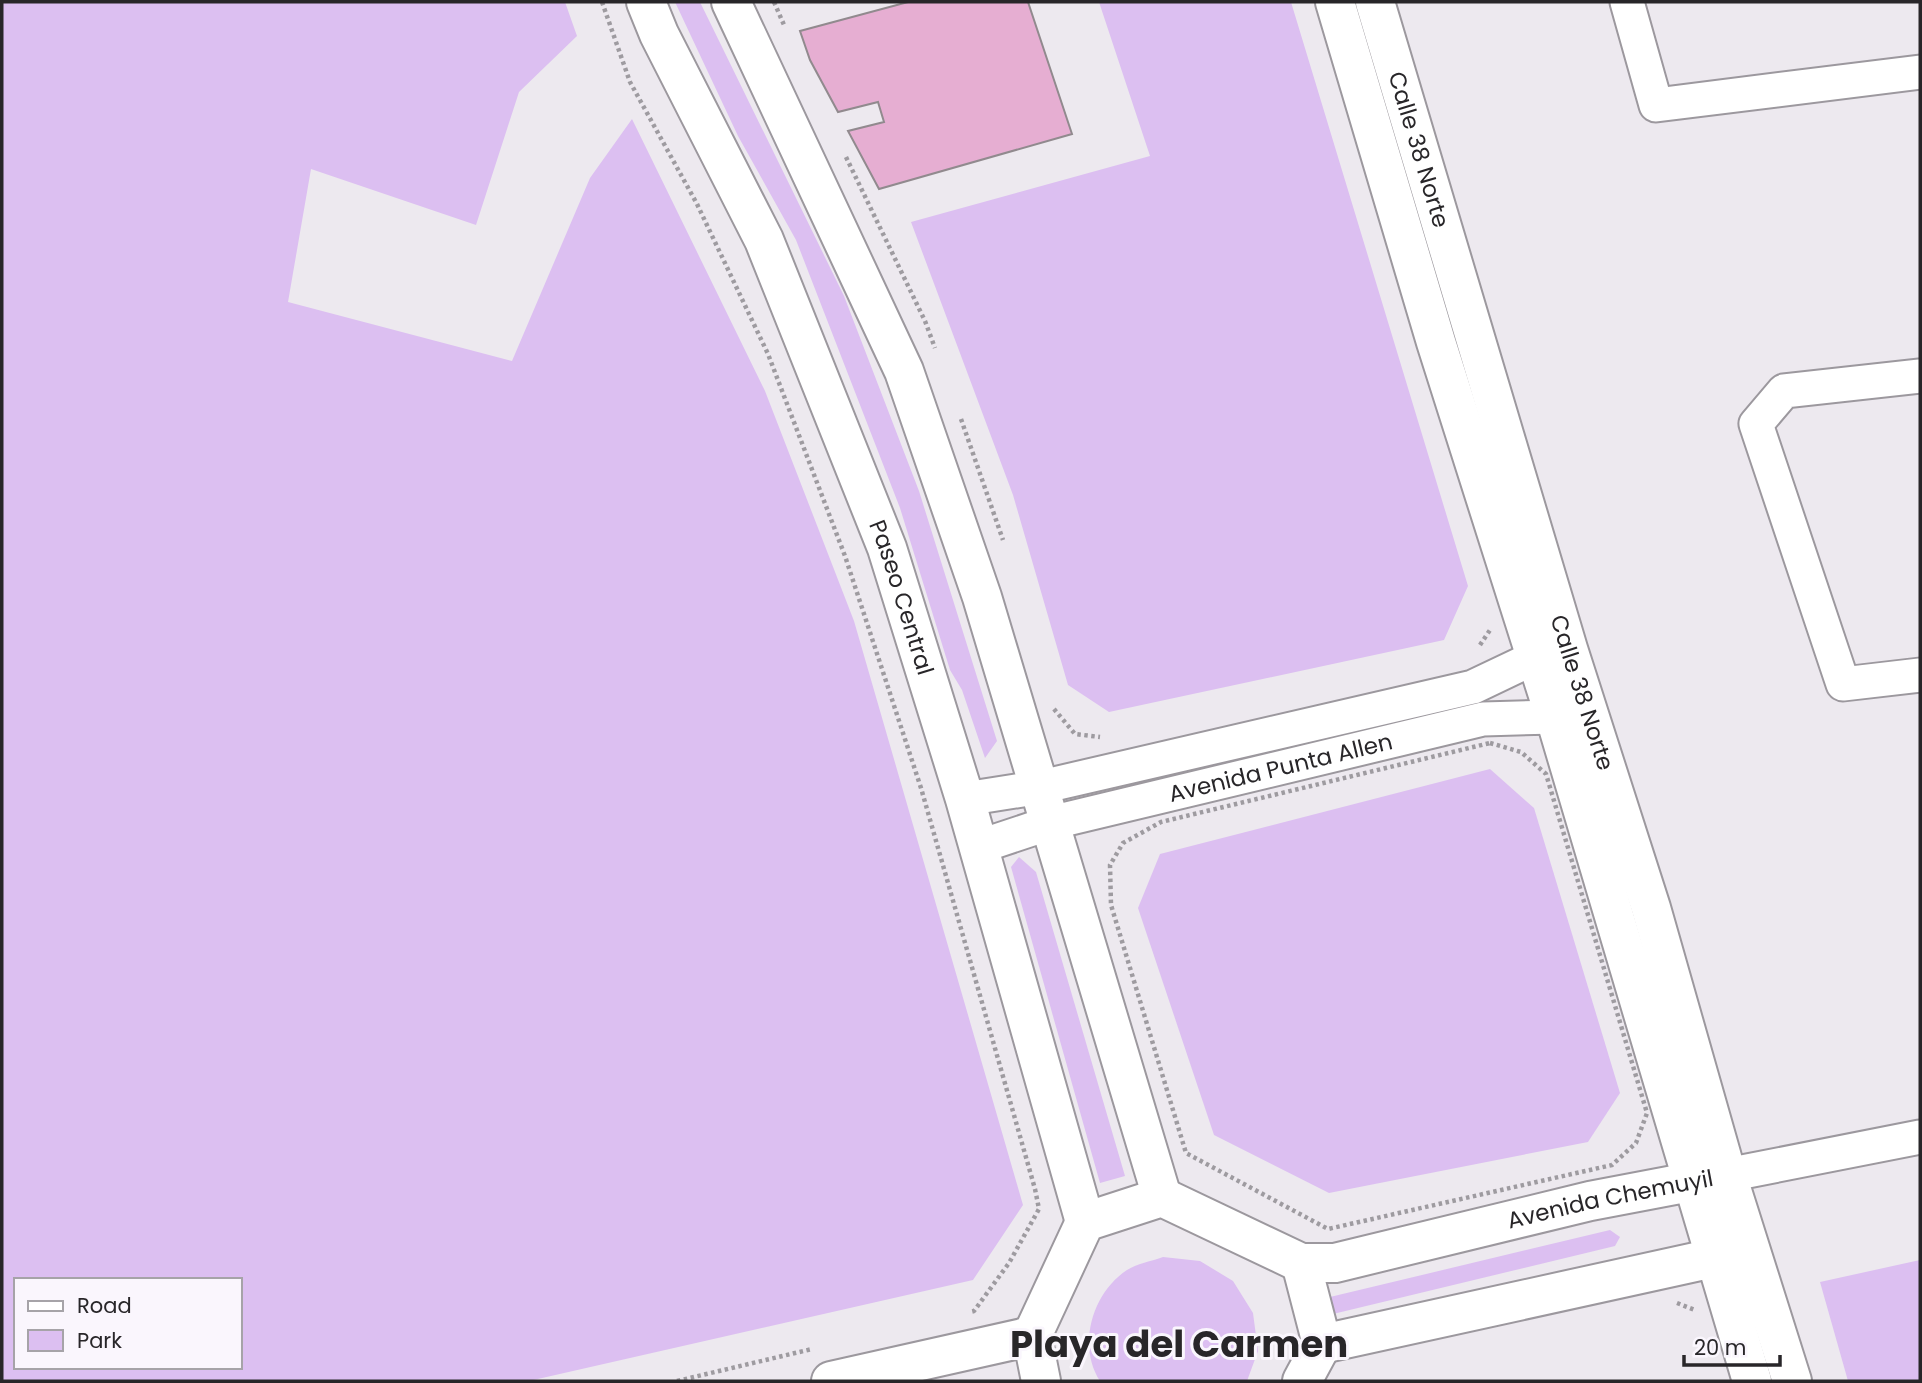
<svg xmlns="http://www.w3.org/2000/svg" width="1922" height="1383" font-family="Poppins,sans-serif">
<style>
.green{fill:#dcbff1;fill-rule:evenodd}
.building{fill:#e6aed2;stroke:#918a8e;stroke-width:2}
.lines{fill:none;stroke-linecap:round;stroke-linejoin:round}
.minor-casing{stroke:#9c989e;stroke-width:37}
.secondary-casing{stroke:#9c989e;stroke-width:42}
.primary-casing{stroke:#9c989e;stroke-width:42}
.path{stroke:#9e9ba0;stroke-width:4.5;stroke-dasharray:3.5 3.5;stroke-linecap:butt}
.minor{stroke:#fff;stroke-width:33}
.secondary{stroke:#fff;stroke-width:38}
.primary{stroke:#fff;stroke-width:38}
.labels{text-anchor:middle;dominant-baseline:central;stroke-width:6;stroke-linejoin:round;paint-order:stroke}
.street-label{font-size:23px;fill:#282629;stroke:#faf6fd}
.town-label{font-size:37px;font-weight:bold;fill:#282629;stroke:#faf6fd}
</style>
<rect width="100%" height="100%" fill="#ede9ef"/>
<g class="green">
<path d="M2,2h563l12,34 -58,56 -43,133 -165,-56 -23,133 224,59 78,-183 42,-59 133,272 89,230 169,584 -50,75 -444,101h-527zM16,1280h224v87h-224z"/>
<polygon points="675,2 700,2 844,296 919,491 997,741 985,758 962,690 950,670 900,508 796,240 738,136"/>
<polygon points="1099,2 1291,2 1468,586 1444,640 1109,712 1068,685 1013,495 911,222 1150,156"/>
<polygon points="1490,769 1534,808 1620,1093 1588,1142 1329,1193 1214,1135 1138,908 1160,854"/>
<polygon points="1019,857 1036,872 1125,1176 1100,1183 1011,867"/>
<polygon points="1610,1230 1620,1237 1615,1246 1333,1314 1330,1297"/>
<path d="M1163,1257l37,4 33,20 20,32 5,38 -11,30h-147c-23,-35 -8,-88 27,-111 9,-6 25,-9 36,-13z"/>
<polygon points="1920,1260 1920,1381 1848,1381 1820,1282"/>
</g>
<polygon class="building" points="908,2 1028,2 1072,134 879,189 848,131 884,122 878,102 838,112 810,60 800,31"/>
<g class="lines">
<g class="minor-casing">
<g id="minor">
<polyline points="1627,2 1656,105 1920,72"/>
<polyline points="1920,376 1784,391 1756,424 1843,684 1920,675"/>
<polyline points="965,799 1041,787 1473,687 1536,657 1562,651"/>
<path id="s1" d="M978,847l72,-24 433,-104 72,-2 23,-6"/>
<polyline points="1727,1175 1920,1137"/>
</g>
</g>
<g class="secondary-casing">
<g id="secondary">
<path id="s2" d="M646,2l13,32 105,206 123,308 78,251 120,423"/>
<polyline points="731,2 904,371 982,597 1162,1197"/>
<polyline points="1335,2 1436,342 1555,717 1752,1381"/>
<polyline points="1301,1263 1322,1344 1302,1381"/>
<polyline points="1322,1344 1741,1252"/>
<polyline points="831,1381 1032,1336"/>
<path id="s3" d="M1041,1381l-9,-45 53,-114 77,-25 139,66h34l255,-62 137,-26 65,206"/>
</g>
</g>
<g class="primary-casing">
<g id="primary">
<path id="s4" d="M1375,2l193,647 83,259 76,267"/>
</g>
</g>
<g class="path">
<polyline points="602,2 630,82 697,204 768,354 845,556 921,788 1035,1189 1039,1209 1009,1263 974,1311 970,1312"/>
<polyline points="774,2 784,25"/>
<polyline points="846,157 925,321 935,348"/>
<polyline points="961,419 1003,540"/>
<polyline points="1480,645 1490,630"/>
<polyline points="1054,709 1075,734 1100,737"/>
<polygon points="1490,743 1521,752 1546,774 1647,1113 1636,1143 1612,1165 1328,1229 1186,1153 1111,905 1110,865 1123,843 1161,822"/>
<polyline points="1677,1303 1695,1310"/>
<polyline points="677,1381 812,1349"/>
</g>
<use href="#minor" class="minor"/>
<use href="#secondary" class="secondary"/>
<use href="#primary" class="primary"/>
</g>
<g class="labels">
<g class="street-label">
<text stroke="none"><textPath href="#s4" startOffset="154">Calle 38 Norte</textPath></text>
<text stroke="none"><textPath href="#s2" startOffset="649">Paseo Central</textPath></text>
<text stroke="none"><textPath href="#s4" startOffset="721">Calle 38 Norte</textPath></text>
<text stroke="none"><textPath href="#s1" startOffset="313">Avenida Punta Allen</textPath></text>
<text stroke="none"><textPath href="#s3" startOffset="723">Avenida Chemuyil</textPath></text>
</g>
<g class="town-label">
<text x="1179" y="1344">Playa del Carmen</text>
</g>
</g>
<rect width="1922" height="1383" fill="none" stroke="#282629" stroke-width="7"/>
<rect x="14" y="1278" width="228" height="91" fill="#faf6fd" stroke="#a6a3a8" stroke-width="2"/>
<rect x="28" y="1301" width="35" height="10" fill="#ffffff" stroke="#a6a3a8" stroke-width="2"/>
<text x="77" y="1313" font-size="21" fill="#282629">Road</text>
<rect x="28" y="1330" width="35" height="21" fill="#dcbff1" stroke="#a6a3a8" stroke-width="2"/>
<text x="77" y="1348" font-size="21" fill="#282629">Park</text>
<path d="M1684 1355v10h96v-10" fill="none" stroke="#282629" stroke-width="3.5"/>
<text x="1694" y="1355" font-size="21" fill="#282629" stroke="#faf6fd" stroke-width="5" paint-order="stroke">20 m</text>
</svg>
